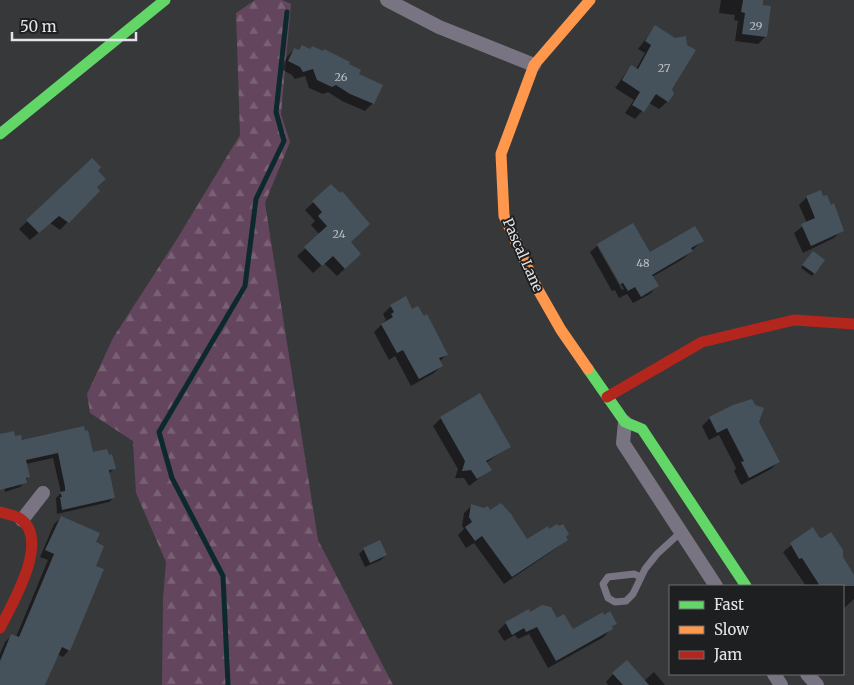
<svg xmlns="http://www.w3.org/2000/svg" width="854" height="685" font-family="Merriweather,serif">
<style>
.forest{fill:url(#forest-firs)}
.shadow{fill:#0007}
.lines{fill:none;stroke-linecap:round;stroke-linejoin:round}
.stream{stroke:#0c292d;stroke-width:5}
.building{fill:#46525b}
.lane{stroke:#797481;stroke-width:7}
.street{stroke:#797481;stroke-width:14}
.fast{stroke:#63d668;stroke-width:11}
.slow{stroke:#ff974d;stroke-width:11}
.jam{stroke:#b3261e;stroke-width:11}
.labels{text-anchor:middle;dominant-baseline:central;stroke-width:4;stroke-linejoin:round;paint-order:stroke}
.number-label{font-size:11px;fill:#bcc0c4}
.street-label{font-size:14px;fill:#e3e4e7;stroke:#1e1f21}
</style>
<defs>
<pattern id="forest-firs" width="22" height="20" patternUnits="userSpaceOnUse" patternTransform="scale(1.25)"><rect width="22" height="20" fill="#63465d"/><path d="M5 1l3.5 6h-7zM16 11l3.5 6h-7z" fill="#796174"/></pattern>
</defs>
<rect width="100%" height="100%" fill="#37383a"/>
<polygon class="forest" points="255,0 282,0 291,4 281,114 290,142 265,203 318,540 393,685 162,685 163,599 166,562 136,493 133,441 90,413 87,394 113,338 177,239 240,135 236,13"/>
<g class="shadow">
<polygon points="721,0 762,0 766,36 758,44 735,41 738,21 734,20 735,15 719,13"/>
<polygon points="655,27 686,46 671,88 672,94 667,102 659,109 649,103 635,119 625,113 634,100 615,88 631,66 636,69 645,53 638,49"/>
<polygon points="302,47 347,65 357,74 373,103 365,111 342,101 328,92 323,94 309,88 305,76 295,79 292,75 281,69 287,57 294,49 298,51"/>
<polygon points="92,160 96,171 95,187 98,190 60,230 50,223 30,240 19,229"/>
<polygon points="331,186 349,243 352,262 337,276 324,263 313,273 297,256 320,235 311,225 315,221 305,210"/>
<polygon points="807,197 842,230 834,238 803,253 794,233 807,223 799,205"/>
<polygon points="702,241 683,259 652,277 657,286 650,294 633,303 627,294 619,298 615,290 612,291 590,252 597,246 622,290 624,289 598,245 649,254"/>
<polygon points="811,254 824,260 812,276 801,268"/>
<polygon points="391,306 412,311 446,355 439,362 441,366 434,373 411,386 395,356 389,360 374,332 386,320 383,314"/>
<polygon points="441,418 509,446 486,463 490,470 469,486 464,478 455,478 458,469 433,426"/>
<polygon points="710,418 758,422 778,462 771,469 741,485 734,471 736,468 719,435 709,440 702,426"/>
<polygon points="0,435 92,454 114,468 109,474 114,497 109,502 57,514 56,498 61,493 53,458 26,464 28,477 25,482 20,487 5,492 4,487 0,490"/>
<polygon points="472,505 527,541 549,530 566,539 558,547 504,584 474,543 466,548 458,535 464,529 462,526 464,513"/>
<polygon points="61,518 94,543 94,566 69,650 63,657 57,654 45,685 0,685 0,654 5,642 12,635 16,637 48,560 40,557 54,524"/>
<polygon points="812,528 818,538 842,557 854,577 854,599 843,609 843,586 806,586 783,552"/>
<polygon points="364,549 386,555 381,560 365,567 359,554"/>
<polygon points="530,613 557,620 572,630 604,616 615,623 604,637 548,668 529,634 518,639 515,635 504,641 498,631 506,623"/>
<polygon points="654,672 665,685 608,685 606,682 613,674 644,681"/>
</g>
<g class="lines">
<polyline class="stream" points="228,685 223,576 172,478 159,432 245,286 256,199 284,141 276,112 287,12"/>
</g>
<g class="building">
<polygon points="743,0 763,0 763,5 771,6 767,37 742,34 745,13 741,12"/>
<polygon points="655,25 675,38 686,36 687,45 696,50 672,89 674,94 668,102 656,94 644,112 632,105 640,92 622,80 631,65 638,69 651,45 645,41"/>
<polygon points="302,45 310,49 312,46 323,51 324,49 350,62 349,64 361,70 359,74 383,85 374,104 350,94 336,85 332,87 317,80 313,69 303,72 300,67 288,61 294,48 299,50"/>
<polygon points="92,158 101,167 98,171 106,179 97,187 100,191 69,223 59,216 39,233 26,220"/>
<polygon points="331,184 340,193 342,191 370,224 351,242 361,254 345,269 333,256 322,266 304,247 327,226 318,216 322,212 312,201"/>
<polygon points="821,190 823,196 827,195 831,205 834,203 844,231 811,246 801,224 815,218 806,196"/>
<polygon points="633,223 650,252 695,226 704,241 691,248 693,251 652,275 659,286 641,297 635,287 628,291 623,283 620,284 597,244"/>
<polygon points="813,251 825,260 815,274 802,265"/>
<polygon points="406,296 412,309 418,306 424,316 427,314 448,355 439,358 443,366 419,379 403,350 397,353 381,324 393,317 391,314 394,312 390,305"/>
<polygon points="480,393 511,447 486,461 492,470 477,479 471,470 462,471 465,461 440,417"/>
<polygon points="752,399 755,405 764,408 759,422 780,462 749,478 741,462 744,461 727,428 717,433 709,417 733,405"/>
<polygon points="84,426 85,431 88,430 93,452 107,449 109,455 112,454 116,469 109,470 115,498 62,510 60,497 62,497 60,492 65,491 65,487 58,453 26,460 30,477 26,478 27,483 0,490 0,434 14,431 15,436 21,435 22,440"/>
<polygon points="501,503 511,514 527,539 548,526 549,529 557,524 559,526 563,524 569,534 566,537 568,540 512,577 482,536 475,541 465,527 472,522 469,517 471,504 484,508 488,506 490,510"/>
<polygon points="61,516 100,533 96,542 104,546 96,566 104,569 70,651 62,647 45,685 0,685 0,661 11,634 19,637 33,604 54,554 45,550"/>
<polygon points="813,527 819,537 822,538 831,532 843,550 843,557 854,575 854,586 820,586 802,558 799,559 790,543"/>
<polygon points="380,540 387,555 370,563 363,548"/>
<polygon points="542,605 551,607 557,618 564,614 573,629 603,612 604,615 610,611 617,624 612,626 613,629 556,661 537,627 526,632 524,628 512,635 505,622 529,609 530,612"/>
<polygon points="627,660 649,685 623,685 612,673"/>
</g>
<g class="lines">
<polyline class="lane" points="641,577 634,574 608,577 603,584 608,598 615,602 626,601 633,594 645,569 657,554 681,532"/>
<g class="street">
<polyline points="387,0 439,27 534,65"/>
<polyline points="625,422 623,443 716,586"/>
<polyline points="22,520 43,493"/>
<polyline points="774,674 781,685"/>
<polyline points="807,674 817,685"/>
</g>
<g class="fast">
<polyline points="0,134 165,0"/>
<polyline points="588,369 625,422 642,429 746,586"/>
</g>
<polyline class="slow" points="588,369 561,330 537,288 504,216 501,154 534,65 590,0"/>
<g class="jam">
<polyline points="607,397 702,342 794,320 854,324"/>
<path d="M0,512c6,2 14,3 19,6 33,20 -7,86 -19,110"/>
</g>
</g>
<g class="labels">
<g class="number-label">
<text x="756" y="26">29</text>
<text x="664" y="68">27</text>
<text x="341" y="77">26</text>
<text x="339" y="234">24</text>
<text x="643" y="263">48</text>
</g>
<g class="street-label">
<text transform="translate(523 255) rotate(66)">Pascal Lane</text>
</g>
</g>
<rect x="669" y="585" width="175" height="90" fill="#1e1f21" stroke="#6d6e70"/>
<rect x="679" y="601" width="25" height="8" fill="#63d668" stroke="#6d6e70"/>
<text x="714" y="610" font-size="15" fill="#e3e4e7">Fast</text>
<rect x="679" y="626" width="25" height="8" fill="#ff974d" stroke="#6d6e70"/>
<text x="714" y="635" font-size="15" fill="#e3e4e7">Slow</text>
<rect x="679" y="651" width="25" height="8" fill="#b3261e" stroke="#6d6e70"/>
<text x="714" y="660" font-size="15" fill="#e3e4e7">Jam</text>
<path d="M12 32v8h124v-8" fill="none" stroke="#e3e4e7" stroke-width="2.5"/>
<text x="20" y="32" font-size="15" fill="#e3e4e7" stroke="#1e1f21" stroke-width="4" paint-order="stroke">50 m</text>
</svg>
